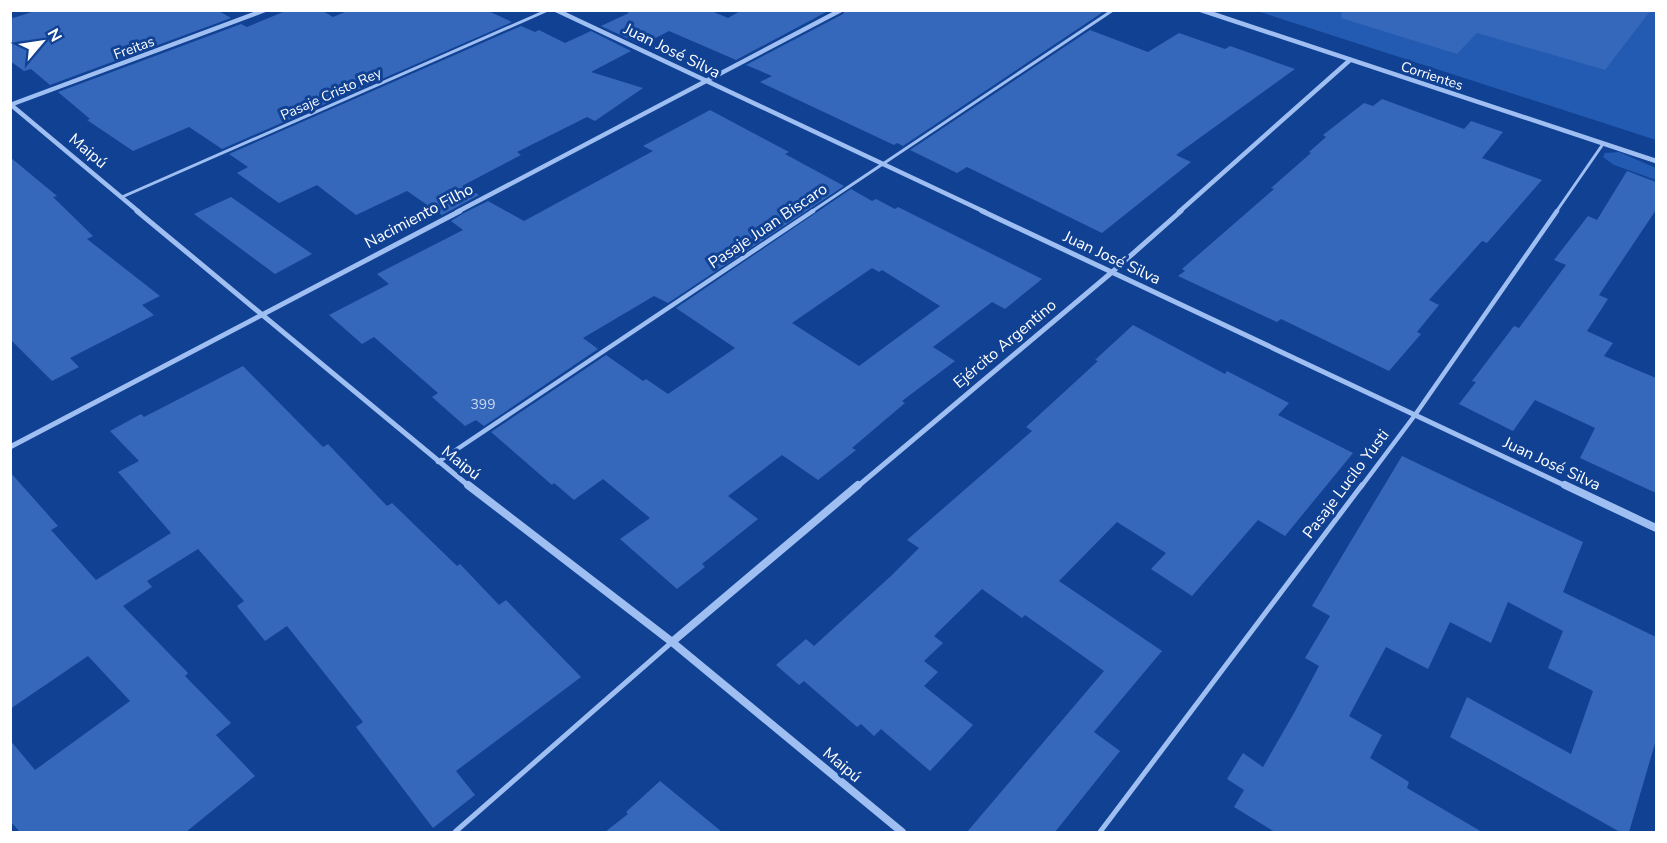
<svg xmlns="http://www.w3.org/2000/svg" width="1667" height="843" font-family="'Nunito Sans',sans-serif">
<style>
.green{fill:#235ab2}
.building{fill:#3568ba;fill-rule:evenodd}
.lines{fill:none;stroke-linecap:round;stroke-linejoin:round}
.lane-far2{stroke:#9fbff3;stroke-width:3}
.lane-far1{stroke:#9fbff3;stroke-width:4.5}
.lane{stroke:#9fbff3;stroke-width:5}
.street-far2{stroke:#9fbff3;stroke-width:4.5}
.street-far1{stroke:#9fbff3;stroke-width:5}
.street{stroke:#9fbff3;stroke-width:8}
.labels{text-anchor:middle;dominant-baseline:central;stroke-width:6;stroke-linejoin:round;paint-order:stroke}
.far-street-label{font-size:14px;fill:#fff;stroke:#114193}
.number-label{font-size:14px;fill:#ccd9ee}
.street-label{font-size:16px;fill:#fff;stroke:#114193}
</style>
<rect width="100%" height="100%" fill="#114193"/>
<g class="green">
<polygon points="1257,11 1656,11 1656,140"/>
<polygon points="1619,152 1656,168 1656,180 1614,165 1603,157 1605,153"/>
</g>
<g class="building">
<polygon points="38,10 217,10 231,18 50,85 31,69 24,71 10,61 10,19"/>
<polygon points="288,10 321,10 333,17 350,10 486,10 512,22 222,149 189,127 133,151 87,120 90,119 58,92 241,24 247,27"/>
<polygon points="623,10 709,10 728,18 742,10 830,10 736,60 669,31 642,45 601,26 629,13"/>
<polygon points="845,10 1106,10 903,146 897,143 894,145 760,82 772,76 746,65 843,14"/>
<polygon points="1342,10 1651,10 1605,70 1477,33 1457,54 1341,18"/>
<polygon points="521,26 535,32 539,30 565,43 591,31 631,51 591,72 643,88 595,121 587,117 517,152 521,155 462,186 479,195 442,215 407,191 356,215 317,185 279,203 237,173 248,167 229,154"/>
<polygon points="1090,30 1148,52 1179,33 1225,49 1230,46 1295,69 1176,155 1191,162 1102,233 967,167 957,173 910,150"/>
<polygon points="1382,99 1464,129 1471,121 1503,132 1482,158 1542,180 1487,243 1482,241 1429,300 1439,305 1417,332 1421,334 1389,371 1281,319 1277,322 1178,276 1185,271 1182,269 1274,189 1271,188 1311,153 1309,152 1326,137 1323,135 1364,103 1373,106"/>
<polygon points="710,110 789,152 785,154 844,186 668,303 654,296 583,338 598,349 484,426 476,420 465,426 432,397 438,393 374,337 362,344 329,315 389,284 377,274 463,230 451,221 464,213 488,201 524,221 653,151 643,146"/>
<polygon points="10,157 57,196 53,197 93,236 87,239 160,296 142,305 154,315 70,358 79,367 52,381 10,339"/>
<polygon points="1627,171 1656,182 1656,210 1599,295 1608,299 1587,331 1613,343 1604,356 1656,378 1656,493 1580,458 1595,428 1535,400 1513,431 1459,404 1476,382 1472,381 1514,326 1519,328 1566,265 1554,260 1588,216 1597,220"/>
<path d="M851,189l21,12 4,-2 19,10 3,-2 144,72 -37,30 -13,-7 -59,45 22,14 -53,40 3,2 -53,45 4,2 -38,30 -36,-25 -54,41 30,23 -56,45 3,3 -28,22 -57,-50 30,-21 -47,-39 -29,21 -20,-17 -2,2 -61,-53 115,-77 37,26 3,-2 22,15 67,-46 -59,-40zM872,268l7,4 3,-2 58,36 -81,60 -67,-43z"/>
<polygon points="231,197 312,254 275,274 194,214"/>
<polygon points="1133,325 1225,374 1227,371 1289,403 1278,415 1353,453 1285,536 1258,520 1192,596 1151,569 1166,553 1117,522 1059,581 1162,651 1094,732 1120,751 1055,832 967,832 1104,671 1025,615 1022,618 982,589 934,636 943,643 924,661 938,672 924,686 973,725 930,771 881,729 874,736 861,724 857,727 804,681 799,685 776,665 806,639 814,646 892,575 919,548 907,540 1032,431 1026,427 1098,361 1095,360"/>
<polygon points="243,366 323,447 328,444 387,506 392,503 457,566 460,564 499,605 506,600 581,677 456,771 475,795 433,828 356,727 363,722 287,626 265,641 237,606 244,601 198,549 147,581 152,587 123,606 188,673 185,676 231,723 216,735 255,776 186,832 20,832 10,821 10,740 35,770 130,701 88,656 10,709 10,472 58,526 51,530 96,580 171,533 118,472 139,461 110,431 141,414 144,417"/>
<polygon points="1402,456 1583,542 1563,592 1656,637 1656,740 1629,832 1620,832 1450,737 1467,697 1571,754 1593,691 1548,668 1563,631 1508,602 1491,643 1450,622 1428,669 1386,647 1349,716 1382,735 1370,758 1409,782 1407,788 1482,832 1275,832 1234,807 1244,790 1227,779 1243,753 1263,767 1294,713 1319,666 1305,658 1330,616 1312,606"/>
<polygon points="660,781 722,832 605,832 628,814 626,812"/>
</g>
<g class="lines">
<g class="lane-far2">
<polyline points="122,197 548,10"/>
<polyline points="811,212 1113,10"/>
<polyline points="1556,212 1603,144"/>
</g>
<g class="lane-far1">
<polyline points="438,462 813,211"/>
<polyline points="1361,487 1415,415 1557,211"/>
</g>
<g class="lane">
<polyline points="455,832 672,642"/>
<polyline points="1100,832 1362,485"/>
</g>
<g class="street-far2">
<polyline points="556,10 985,212"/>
<polyline points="1201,10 1656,161"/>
<polyline points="10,104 139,212"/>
<polyline points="10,105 265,10"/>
<polyline points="457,212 841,10"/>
<polyline points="1179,212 1350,60"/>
</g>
<g class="street-far1">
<polyline points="137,211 470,487"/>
<polyline points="982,211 1568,487"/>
<polyline points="10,447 460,211"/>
<polyline points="857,487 1111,273 1181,211"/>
</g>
<g class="street">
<polyline points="468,485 672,642 902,832"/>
<polyline points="1565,485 1656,528"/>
<polyline points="672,642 858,485"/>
</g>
</g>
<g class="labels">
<g class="far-street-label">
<text transform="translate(134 48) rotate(-20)">Freitas</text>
<text transform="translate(1432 76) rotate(18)">Corrientes</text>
<text transform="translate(331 94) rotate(-24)">Pasaje Cristo Rey</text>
</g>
<g class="number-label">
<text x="483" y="404">399</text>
</g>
<g class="street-label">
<text transform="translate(672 51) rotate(26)">Juan José Silva</text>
<text transform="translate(88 151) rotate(40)">Maipú</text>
<text transform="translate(419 216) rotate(-28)">Nacimiento Filho</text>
<text transform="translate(768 226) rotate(-34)">Pasaje Juan Biscaro</text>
<text transform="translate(1112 258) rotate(25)">Juan José Silva</text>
<text transform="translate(1005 344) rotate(-40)">Ejército Argentino</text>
<text transform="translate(461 463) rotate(38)">Maipú</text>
<text transform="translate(1552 464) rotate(25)">Juan José Silva</text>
<text transform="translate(1346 484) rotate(-53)">Pasaje Lucilo Yusti</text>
<text transform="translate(842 765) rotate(40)">Maipú</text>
</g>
</g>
<rect width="1667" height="843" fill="none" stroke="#ffffff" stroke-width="24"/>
<g transform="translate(42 42) rotate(61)" stroke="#114193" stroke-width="4.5" paint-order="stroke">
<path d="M0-4.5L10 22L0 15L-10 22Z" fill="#ffffff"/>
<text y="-9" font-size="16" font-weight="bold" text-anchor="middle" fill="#ffffff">N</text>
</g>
</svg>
